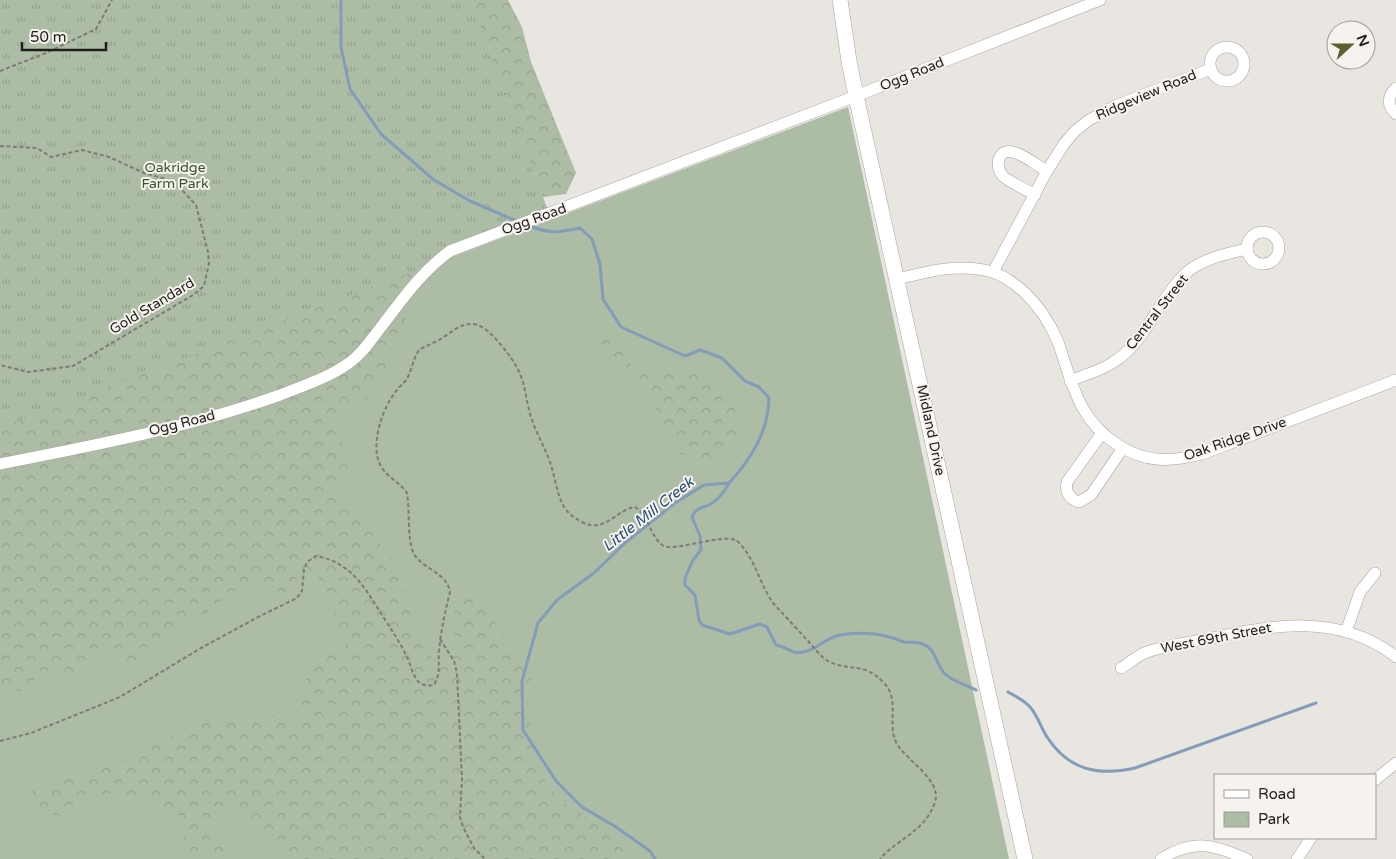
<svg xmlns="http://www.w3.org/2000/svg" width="1396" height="859" font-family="'Varela Round',sans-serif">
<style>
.green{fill:#acbca5}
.forest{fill:url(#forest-crowns)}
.park{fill:url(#park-tufts)}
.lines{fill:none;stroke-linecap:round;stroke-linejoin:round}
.stream{stroke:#839db9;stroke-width:3}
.street-casing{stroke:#a7a39f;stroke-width:12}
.secondary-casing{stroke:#a7a39f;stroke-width:16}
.path{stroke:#7e7b79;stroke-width:2;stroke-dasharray:4 2.5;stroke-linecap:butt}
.street{stroke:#fff;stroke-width:11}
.secondary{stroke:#fff;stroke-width:15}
.labels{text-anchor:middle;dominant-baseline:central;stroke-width:4;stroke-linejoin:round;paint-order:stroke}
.street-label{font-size:14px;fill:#201e1d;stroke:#f6f2ee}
.park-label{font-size:14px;fill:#365527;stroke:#f6f2ee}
.water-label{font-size:15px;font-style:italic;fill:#274e76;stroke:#f6f2ee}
</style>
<defs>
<pattern id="forest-crowns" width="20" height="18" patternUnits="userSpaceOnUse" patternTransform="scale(1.25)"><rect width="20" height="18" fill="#acbca5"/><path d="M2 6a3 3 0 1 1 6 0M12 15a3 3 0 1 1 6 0" fill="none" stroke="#94a18e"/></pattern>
<pattern id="park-tufts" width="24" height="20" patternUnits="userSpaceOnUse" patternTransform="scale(1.25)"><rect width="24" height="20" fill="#acbca5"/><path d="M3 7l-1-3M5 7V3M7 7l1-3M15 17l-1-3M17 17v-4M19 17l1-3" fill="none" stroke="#94a18e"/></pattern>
</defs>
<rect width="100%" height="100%" fill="#e9e5e1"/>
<polygon class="green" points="848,107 1009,859 0,859 0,428"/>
<g class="forest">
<path d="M0,0l426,262 -24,27 12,15 -21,37 -7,31 -19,27 -40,21 27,41 -15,30 55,71 27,83 22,23 11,-20 1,-51 26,-2 20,39 30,36 -3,42 12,63 24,28 48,31 17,25h-131l-20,-6 -1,6h-181c-21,-22 -43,-46 -75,-47l-9,13 4,14 13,17 -2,3h-14l-2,-5 -9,-1 -11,1c-7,-8 -11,-31 -14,-42 -32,-12 -49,-21 -84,-17l-11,12 -17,11 -34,-10 -3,-15 16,-8 47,-13 109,-47 35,-10 23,4 12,-5 20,9 11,-7 -2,-16 6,-19 12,-30 24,1 5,-6 -6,-12 -8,-29 -14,-29 -10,-2 -12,5c-1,13 -3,17 -16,21l-27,-18 -15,7 -33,25 -26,12 -40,39 -15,2 -17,-16 -17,2 -8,26 -27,-13 -35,25 -20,-4z"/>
<polygon points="362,0 508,0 522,27 531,62 576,173 566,194 521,200"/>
<path d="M606,334l11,1 9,8c2,6 2,18 5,22 6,7 42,10 52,10 5,1 10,-2 15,-2 11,1 33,15 36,26 1,5 1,10 1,15 2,18 5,24 -8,39 -8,9 -18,17 -30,10 -3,-1 -5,-5 -9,-7 -3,-1 -8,-2 -10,-4 -11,-9 5,-19 -24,-25 -1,-9 4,-19 -1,-27 -6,-10 -21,-23 -31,-31 -5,-4 -11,-7 -15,-11 -5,-7 -7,-15 -7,-23z"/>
</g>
<polygon class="park" points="0,0 471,0 551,219 0,428"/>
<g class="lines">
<g class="stream">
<polyline points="341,0 341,47 350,89 381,134 434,180 470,201 519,222"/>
<path d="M527,225c22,9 29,8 53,3l12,11 8,25 3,35 18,28 64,29 15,-6 22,8 23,23 14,6 10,11c-1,34 -17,60 -40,85l-25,2 -29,18 -50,40 -31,30 -37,27 -19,23 -16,58 1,49 33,51 26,26 34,20 34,24 5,8"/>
<path d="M729,483c-4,8 -10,16 -18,21 -8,4 -15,3 -19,13l8,19 1,14 -8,10 -8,18v7l10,10 4,25 3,5 28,9 30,-10 7,3 9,18c7,1 12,5 18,7 17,4 31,-15 46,-17 16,-3 38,-2 53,3 4,1 7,3 11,4 8,1 12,-1 19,2 13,5 13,21 22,30 7,7 22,11 31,16"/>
<path d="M1008,692c7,4 16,8 22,15 8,9 11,21 17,30 22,34 52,39 88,31l181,-65"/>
</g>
<g class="street-casing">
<g id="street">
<circle cx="1227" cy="64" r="17"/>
<path d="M1396,88c-9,8 -9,18 0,26"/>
<path d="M1035,195c-10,-6 -22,-11 -31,-18 -10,-9 -7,-29 9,-25 12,3 23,13 34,19"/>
<circle cx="1263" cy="248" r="16"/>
<polyline points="993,272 1047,171 1064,144 1075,131 1089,120 1117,105 1211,69"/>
<path d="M898,279c31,-8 62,-16 94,-7 11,3 23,12 32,20 15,14 26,31 34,50 14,40 20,78 60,103 28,18 52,17 84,9l194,-74"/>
<path d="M1070,381c14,-6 30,-10 42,-18 34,-20 45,-62 72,-88 16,-16 42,-21 63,-26"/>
<path d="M1102,433l-35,49c-2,10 2,17 12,20l12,-7 32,-47"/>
<path d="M0,464c92,-18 191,-37 280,-69 23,-9 48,-17 69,-32 13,-9 22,-23 32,-36 21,-27 41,-56 69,-76l406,-155 244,-96"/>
<polyline points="1346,632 1360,592 1375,573"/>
<path d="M1121,668c8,-5 17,-13 26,-16 19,-7 40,-9 60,-13 65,-14 132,-27 189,18"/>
<polyline points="1375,780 1396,763"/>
<path d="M1161,859c33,-21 52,-14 86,0"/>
<polyline points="1297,859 1311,838"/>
</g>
</g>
<g class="secondary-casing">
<polyline id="secondary" points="840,0 849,61 856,96 1025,859"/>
</g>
<g class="path">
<polyline points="0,71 46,53 96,29 112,0"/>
<polyline points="0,146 37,148 51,157 82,150 109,157 144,173 166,179 181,189 196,205 208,252 209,263 204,286 193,295 73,366 28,372 0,365"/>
<polyline points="440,639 454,661 457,673 462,779 460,817 463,827 474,848 485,859"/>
<path d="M0,741l31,-8 89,-36 81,-49 59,-32 37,-18 5,-7 2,-21 3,-8 9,-6c35,6 49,32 66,59 9,14 17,26 24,40 4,8 6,18 11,25 4,6 11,6 17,5 7,-11 4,-22 5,-35 2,-19 6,-38 11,-58 -3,-20 -29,-23 -37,-40 -6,-15 -3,-42 -6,-59 -8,-12 -23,-17 -28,-31 -8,-20 4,-56 18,-72 3,-4 7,-7 10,-11 5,-10 6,-20 12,-29 6,-4 13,-6 20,-10 11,-6 20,-17 34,-16 9,1 16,8 22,14 11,13 21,24 27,41 4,13 5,27 10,41 5,15 14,29 19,45 4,13 6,28 12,40 4,9 18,18 27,20 18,3 29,-16 45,-18 13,8 15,28 27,38 11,8 55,-11 74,-5 19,17 23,43 37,63 12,13 24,26 36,39 6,7 12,15 19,19 20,11 36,0 56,22 17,18 2,42 13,61 10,17 45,36 38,58 -10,30 -37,36 -55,57"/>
</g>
<use href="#street" class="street"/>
<use href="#secondary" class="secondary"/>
</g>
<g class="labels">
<g class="street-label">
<text transform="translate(912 74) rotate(-22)">Ogg Road</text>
<text transform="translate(1146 95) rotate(-23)">Ridgeview Road</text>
<text transform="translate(534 219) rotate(-20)">Ogg Road</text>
<text transform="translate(152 306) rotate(-31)">Gold Standard</text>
<text transform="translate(1157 312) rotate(-52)">Central Street</text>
<text transform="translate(182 423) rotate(-14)">Ogg Road</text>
<text transform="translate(931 430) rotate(78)">Midland Drive</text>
<text transform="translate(1235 439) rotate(-19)">Oak Ridge Drive</text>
<text transform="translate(1216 638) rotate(-11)">West 69th Street</text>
</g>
<g class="park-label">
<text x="175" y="167">Oakridge<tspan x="175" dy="16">Farm Park</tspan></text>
</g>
<g class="water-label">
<text transform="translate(648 514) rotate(-38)">Little Mill Creek</text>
</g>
</g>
<rect x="1214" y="774" width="162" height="65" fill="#f6f2ee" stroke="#a09d9a"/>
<rect x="1224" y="790" width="25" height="8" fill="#ffffff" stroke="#a09d9a"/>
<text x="1258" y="799" font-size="15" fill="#201e1d">Road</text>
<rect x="1224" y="812" width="25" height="15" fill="url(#park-tufts)" stroke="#a09d9a"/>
<text x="1258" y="824" font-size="15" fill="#201e1d">Park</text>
<g transform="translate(1351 45) rotate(69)"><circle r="24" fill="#f6f2ee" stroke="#a09d9a"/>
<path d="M0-4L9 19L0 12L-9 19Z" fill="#5d602e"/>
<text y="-8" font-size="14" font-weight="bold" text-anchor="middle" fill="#201e1d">N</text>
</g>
<path d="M22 42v8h84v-8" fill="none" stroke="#201e1d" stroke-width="2.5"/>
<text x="30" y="42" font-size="15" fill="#201e1d" stroke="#f6f2ee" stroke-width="4" paint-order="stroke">50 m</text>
</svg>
